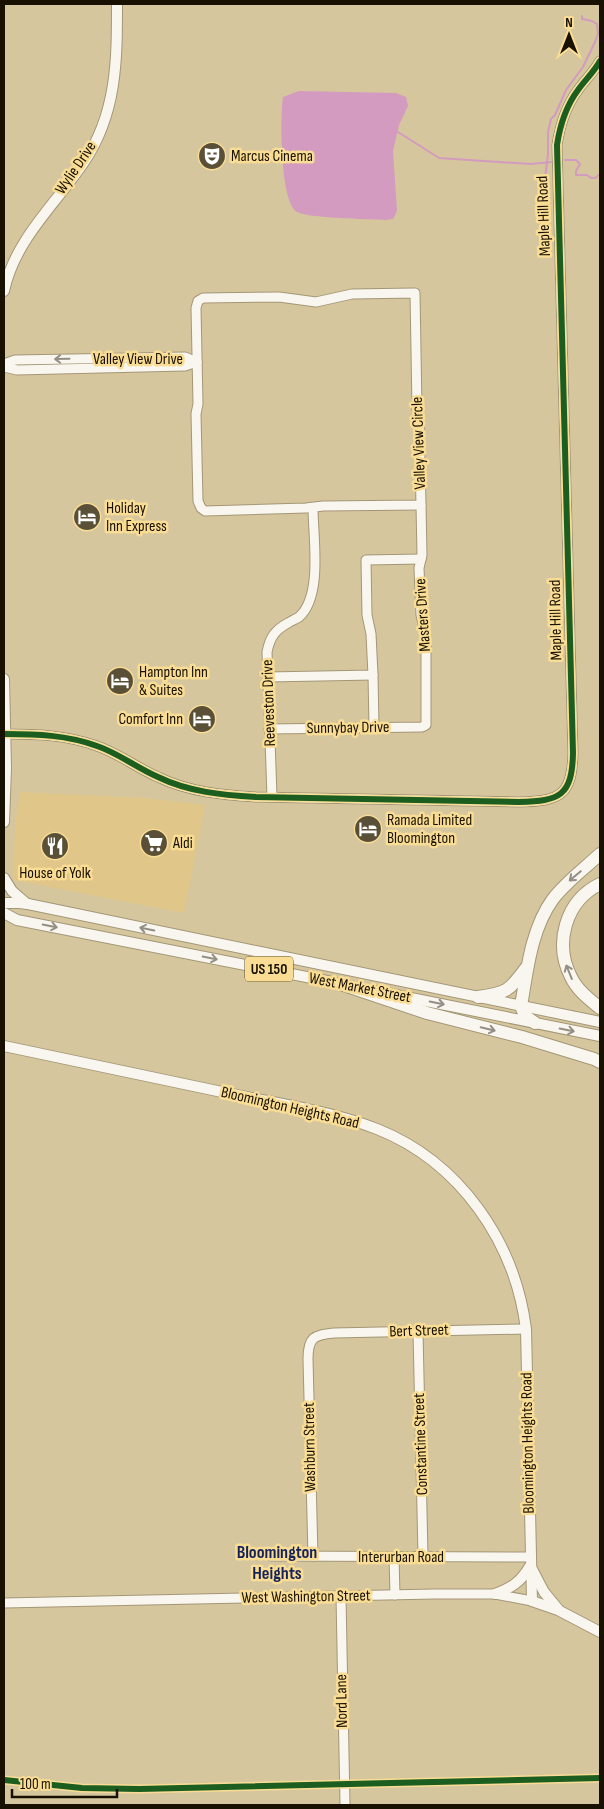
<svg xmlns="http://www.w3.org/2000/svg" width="604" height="1809" font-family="'Sofia Sans Condensed',sans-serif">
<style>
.built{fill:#e0c789}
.water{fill:#d29bbf}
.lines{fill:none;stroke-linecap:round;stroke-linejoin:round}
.stream{stroke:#d29bbf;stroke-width:2}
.minor-casing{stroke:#a39776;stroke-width:11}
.major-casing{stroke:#a39776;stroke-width:12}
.highway-casing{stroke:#a39776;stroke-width:14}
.minor{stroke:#f9f6f0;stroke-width:9}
.major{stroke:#f9f6f0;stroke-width:10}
.highway{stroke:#f9f6f0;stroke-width:12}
.cycleway-casing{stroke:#fadd94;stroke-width:9}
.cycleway{stroke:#1b5e20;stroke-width:6}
.oneway{stroke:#948e84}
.labels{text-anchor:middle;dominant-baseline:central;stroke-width:5;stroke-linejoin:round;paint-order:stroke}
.shield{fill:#fadd94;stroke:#5c4e2c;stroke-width:1}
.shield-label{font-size:15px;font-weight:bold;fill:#181000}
.poi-label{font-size:16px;fill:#181000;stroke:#fadd94;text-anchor:start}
.street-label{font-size:16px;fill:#181000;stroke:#fadd94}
.neighbourhood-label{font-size:18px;font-weight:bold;fill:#16235a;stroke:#fadd94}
</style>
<rect width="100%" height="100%" fill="#d6c69e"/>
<polygon class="built" points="20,792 145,798 205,805 184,913 13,880 15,827"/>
<path class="water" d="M299,91l97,2 10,4 2,9 -9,19 -6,26 4,60 -4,8 -8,1c-17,-1 -77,-2 -88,-8 -17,-10 -17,-96 -14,-115z"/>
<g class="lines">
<g class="stream">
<polyline points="398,132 439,158 531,164 551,162"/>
<polyline points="565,160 576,160 580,164 576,171 576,175 587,175 591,178 595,178 600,174"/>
<polyline points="547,214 545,178 548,154 548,132 551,119 555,115 566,90 583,67 595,42 598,34 597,24 592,21 582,19 582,16"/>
</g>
<g class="minor-casing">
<g id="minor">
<polygon points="415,293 417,409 419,419 421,505 323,506 306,508 205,511 201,508 198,501 196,414 198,404 196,308 198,301 203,298 279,297 316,302 352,294"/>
<polyline points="4,364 15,360 185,357 197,362"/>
<polyline points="4,367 17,370 185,366 197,362"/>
<polyline points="373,675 374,727"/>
<polyline points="268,677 373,675 371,634 367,615 366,560 421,559"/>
<polyline points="269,729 422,727 426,725 426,636 421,615 419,568 422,555 421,505"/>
<path d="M5,734c31,0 62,1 92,12 21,7 40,22 61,31 31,15 64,18 98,20l263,5c41,-1 53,-6 54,-49l-16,-608c3,-20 9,-39 21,-55 7,-10 16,-18 22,-29"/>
<path d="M272,797l-5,-145c3,-15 8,-22 21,-29 3,-2 8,-4 11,-6 24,-21 14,-80 14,-109"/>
<polyline points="418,1332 423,1556"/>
<polyline points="271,1556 530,1557"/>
<path d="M313,1556l-5,-197c0,-22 6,-24 26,-26l192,-4"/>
<polyline points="394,1557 395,1595"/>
<polyline points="341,1596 345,1805"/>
<polyline points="4,1603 434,1594 495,1594 532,1601"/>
</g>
</g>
<g class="major-casing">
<g id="major">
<path d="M4,291c11,-52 52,-87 80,-129 33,-49 33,-102 33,-158"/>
<polyline points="4,679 6,768 4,822"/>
<polyline points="4,878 12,891 27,904"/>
<polyline points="4,903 19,903 28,904 600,1022"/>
<polyline points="4,913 17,920 347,985"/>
<polyline points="376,991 600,1036"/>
<path d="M4,1046c73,15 145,31 218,46 52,11 106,18 155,37 83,33 138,113 149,200l6,272 26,9 42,22"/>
<polyline points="532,1569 544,1592 558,1609"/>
<path d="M495,1594c16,-6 26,-12 35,-28"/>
</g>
</g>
<g class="highway-casing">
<g id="highway">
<path d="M600,884c-35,17 -46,60 -29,93 6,13 18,22 29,31"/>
<polyline points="341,984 427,1013 522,1037 594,1059 600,1062"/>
<path d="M478,997c29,-4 31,-6 48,-29"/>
<path d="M535,1023l-10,-7 -4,-10c6,-35 10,-77 32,-107 13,-17 31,-30 47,-45"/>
</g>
</g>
<use href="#minor" class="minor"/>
<use href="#major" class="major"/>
<use href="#highway" class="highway"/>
<g class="cycleway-casing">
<g id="cycleway">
<path d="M5,734c31,0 62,1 92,12 21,7 40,22 61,31 31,15 64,18 98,20l263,5c41,-1 53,-6 54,-49l-16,-608c3,-20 9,-39 21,-55 7,-10 16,-18 22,-29"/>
<polyline points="4,1780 82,1788 139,1789 600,1778"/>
</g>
</g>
<use href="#cycleway" class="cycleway"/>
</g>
<defs><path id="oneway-shaft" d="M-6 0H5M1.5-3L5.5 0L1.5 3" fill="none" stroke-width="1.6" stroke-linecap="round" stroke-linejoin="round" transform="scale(1.25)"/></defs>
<g class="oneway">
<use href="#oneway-shaft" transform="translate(62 359) rotate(179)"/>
<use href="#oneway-shaft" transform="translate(575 876) rotate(140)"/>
<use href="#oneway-shaft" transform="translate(50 926) rotate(11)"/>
<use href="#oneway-shaft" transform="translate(147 929) rotate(-168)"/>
<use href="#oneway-shaft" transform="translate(210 958) rotate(11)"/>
<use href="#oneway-shaft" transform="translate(569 972) rotate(-112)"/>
<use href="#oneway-shaft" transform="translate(437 1003) rotate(12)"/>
<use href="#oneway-shaft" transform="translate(488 1029) rotate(14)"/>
<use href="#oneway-shaft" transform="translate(567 1030) rotate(11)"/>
</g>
<defs>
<g id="theatre-disc" transform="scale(1.4375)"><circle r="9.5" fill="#5a5037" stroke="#fadd94"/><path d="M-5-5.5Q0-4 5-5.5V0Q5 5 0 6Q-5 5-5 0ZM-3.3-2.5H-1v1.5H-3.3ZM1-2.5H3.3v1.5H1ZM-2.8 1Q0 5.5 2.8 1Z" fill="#fff"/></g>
<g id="hotel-disc" transform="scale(1.4375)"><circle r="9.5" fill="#5a5037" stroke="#fadd94"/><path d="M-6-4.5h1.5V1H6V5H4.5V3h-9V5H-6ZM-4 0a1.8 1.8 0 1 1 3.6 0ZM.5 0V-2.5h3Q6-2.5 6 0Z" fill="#fff"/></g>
<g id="supermarket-disc" transform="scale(1.4375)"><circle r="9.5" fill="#5a5037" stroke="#fadd94"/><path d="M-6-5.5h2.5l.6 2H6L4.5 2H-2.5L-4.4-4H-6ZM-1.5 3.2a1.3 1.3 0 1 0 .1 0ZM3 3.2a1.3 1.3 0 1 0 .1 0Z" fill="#fff"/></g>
<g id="restaurant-disc" transform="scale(1.4375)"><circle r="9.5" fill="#5a5037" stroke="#fadd94"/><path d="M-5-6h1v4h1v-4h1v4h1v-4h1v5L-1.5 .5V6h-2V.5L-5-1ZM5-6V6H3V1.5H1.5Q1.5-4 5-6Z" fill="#fff"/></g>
</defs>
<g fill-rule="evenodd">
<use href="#theatre-disc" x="212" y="156"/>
<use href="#hotel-disc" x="87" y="517"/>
<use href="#hotel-disc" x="120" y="681"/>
<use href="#hotel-disc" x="202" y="719"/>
<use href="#hotel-disc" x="368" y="829"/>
<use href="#supermarket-disc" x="154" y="843"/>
<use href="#restaurant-disc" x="55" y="846"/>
</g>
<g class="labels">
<rect class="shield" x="245" y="956.5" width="48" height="25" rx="4"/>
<g class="shield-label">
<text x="269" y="969">US 150</text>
</g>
<g class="poi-label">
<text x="231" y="156">Marcus Cinema</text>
<text x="106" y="508">Holiday<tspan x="106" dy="18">Inn Express</tspan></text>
<text x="139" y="672">Hampton Inn<tspan x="139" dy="18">&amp; Suites</tspan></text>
<text x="183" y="719" text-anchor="end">Comfort Inn</text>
<text x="387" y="820">Ramada Limited<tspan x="387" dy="18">Bloomington</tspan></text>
<text x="173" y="843">Aldi</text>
<text x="55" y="873" text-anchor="middle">House of Yolk</text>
</g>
<g class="street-label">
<text transform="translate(76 168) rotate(-56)">Wylie Drive</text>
<text transform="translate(544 216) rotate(-92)">Maple Hill Road</text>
<text x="138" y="359">Valley View Drive</text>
<text transform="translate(419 443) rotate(-92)">Valley View Circle</text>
<text transform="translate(423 615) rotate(-94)">Masters Drive</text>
<text transform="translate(556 620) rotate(-91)">Maple Hill Road</text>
<text transform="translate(269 703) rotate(-92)">Reeveston Drive</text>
<text transform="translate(348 728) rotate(-1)">Sunnybay Drive</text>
<text transform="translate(360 988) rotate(11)">West Market Street</text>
<text transform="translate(290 1108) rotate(13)">Bloomington Heights Road</text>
<text transform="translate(419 1331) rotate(-2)">Bert Street</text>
<text transform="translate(528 1443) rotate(-91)">Bloomington Heights Road</text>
<text transform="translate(421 1444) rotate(-92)">Constantine Street</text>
<text transform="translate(310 1447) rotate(-91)">Washburn Street</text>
<text x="401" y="1557">Interurban Road</text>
<text transform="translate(306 1597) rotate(-1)">West Washington Street</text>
<text transform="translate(342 1701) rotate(-91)">Nord Lane</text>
</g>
<g class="neighbourhood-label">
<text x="277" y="1552">Bloomington<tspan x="277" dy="21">Heights</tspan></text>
</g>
</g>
<rect width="604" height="1809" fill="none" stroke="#181000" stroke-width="10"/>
<g transform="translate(569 35)" stroke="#fadd94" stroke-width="4" paint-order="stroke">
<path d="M0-4L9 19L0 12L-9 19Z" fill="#181000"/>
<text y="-8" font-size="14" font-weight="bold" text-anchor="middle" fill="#181000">N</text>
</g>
<path d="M12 1789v8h105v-8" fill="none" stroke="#181000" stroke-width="2.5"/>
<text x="20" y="1789" font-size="15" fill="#181000" stroke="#fadd94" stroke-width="4" paint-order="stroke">100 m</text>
</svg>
